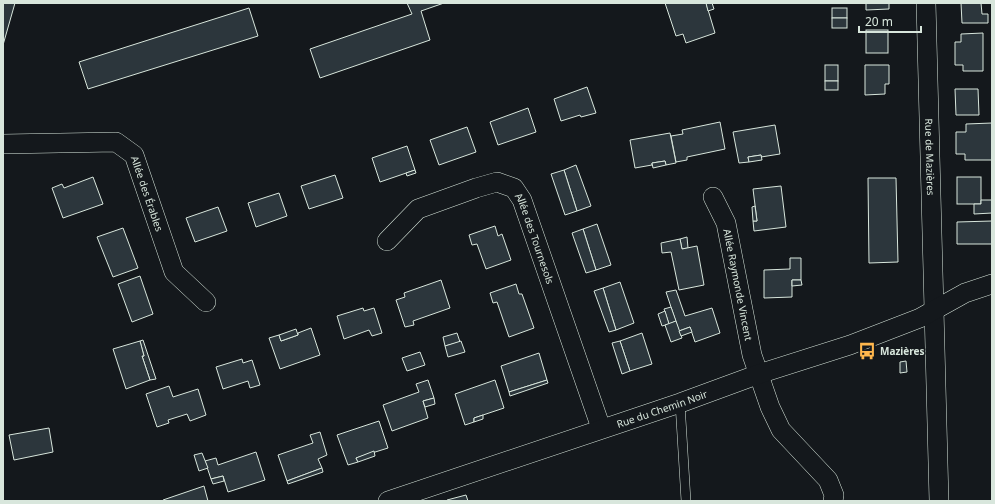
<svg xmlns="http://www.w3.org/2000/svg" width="995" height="504" font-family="'Noto Sans',sans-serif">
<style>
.building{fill:#2c363c;stroke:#d8e6dc}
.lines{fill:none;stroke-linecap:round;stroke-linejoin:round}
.service-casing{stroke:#d8e6dc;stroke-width:10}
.minor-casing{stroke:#d8e6dc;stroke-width:20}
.service{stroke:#14181c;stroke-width:9}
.minor{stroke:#14181c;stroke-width:19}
.labels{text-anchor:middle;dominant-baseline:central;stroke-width:3;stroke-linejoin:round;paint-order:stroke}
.street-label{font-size:10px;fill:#d8e6dc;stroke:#14181c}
.poi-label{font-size:10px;font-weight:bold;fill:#d8e6dc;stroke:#14181c;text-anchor:start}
</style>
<rect width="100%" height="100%" fill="#14181c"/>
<g class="building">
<polygon points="3,3 15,3 3,45"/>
<polygon points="407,3 444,3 421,11 430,40 320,78 310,49 412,14"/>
<polygon points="665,3 706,3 715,33 686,43 683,34 676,36"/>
<polygon points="706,3 712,3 714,9 708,11"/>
<polygon points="866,3 889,3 889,9 866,10"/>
<polygon points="961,3 981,3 982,14 988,14 988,23 962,23"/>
<polygon points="249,8 258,36 88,89 79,62"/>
<rect x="832" y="8" width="15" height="10"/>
<rect x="832" y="18" width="15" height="10"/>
<rect x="866" y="30" width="22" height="23"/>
<polygon points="983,33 983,71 963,71 963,65 955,65 955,42 961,42 961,34"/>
<rect x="825" y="65" width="13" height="16"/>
<polygon points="865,65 889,65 889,84 885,84 885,94 865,95"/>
<rect x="825" y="81" width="13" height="9"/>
<polygon points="587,87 596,113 581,117 580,115 561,121 554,99"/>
<polygon points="955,89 978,89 979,115 956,115"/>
<polygon points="528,108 536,132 498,145 490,122"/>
<polygon points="720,122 725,149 687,157 687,160 676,162 671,136 683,134 682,130"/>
<polygon points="992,123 992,160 965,160 965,154 956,154 956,132 966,132 966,124"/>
<polygon points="775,125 780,154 761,157 761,155 748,157 749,162 739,163 733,132"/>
<polygon points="467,127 476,152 439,165 430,140"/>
<polygon points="670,133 676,163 666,165 665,161 652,163 652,165 635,168 630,140"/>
<polygon points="407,146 415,170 380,182 372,158"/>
<polygon points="761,155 762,160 749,162 748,157"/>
<polygon points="665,161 666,165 653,168 652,163"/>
<polygon points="576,165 591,206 577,211 564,170"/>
<polygon points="415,170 416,173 407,176 406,173"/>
<polygon points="564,170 577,211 565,215 551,174"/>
<polygon points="335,175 343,198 309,209 301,186"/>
<polygon points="93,177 103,204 63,218 52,188 62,184 64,188"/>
<rect x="957" y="177" width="24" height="27"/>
<polygon points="868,178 896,178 898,262 869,263"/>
<polygon points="781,186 786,227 754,231 753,221 757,221 753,189"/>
<polygon points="279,193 287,216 256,227 248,203"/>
<polygon points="981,200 992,200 992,213 974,214 974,204 981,204"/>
<polygon points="755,206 757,221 753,221 752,207"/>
<polygon points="218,207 227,231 195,242 186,218"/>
<polygon points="992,221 992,244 957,244 957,222"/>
<polygon points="597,224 611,265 596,270 583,229"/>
<polygon points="495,226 498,236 502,234 511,260 486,269 477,244 472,245 469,235"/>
<polygon points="123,228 138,268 113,277 97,237"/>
<polygon points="583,229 596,270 586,273 572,233"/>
<polygon points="687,237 688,248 682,249 680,239"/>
<polygon points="680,239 682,249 697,246 704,285 679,290 671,252 662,253 661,243"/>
<polygon points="790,258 801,258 801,280 792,280 792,297 764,298 764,270 790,269"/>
<polygon points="140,276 153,314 132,322 118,284"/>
<polygon points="441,280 450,308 413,321 414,325 405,327 396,300 405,297 404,293"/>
<polygon points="792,280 801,280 802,285 792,286"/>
<polygon points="620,282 634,323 616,330 603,288"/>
<polygon points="516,284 519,294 522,294 534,328 509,337 497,302 493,303 490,293"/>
<polygon points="603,288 616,330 609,332 594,291"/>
<polygon points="676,290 685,316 712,308 720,333 695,342 690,327 679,331 666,292"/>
<polygon points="671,307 676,321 669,324 664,309"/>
<polygon points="363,308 364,311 374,308 382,333 372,336 369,330 344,339 337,316"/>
<polygon points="665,311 669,324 662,326 658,314"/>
<polygon points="676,321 682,338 671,342 665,325"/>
<polygon points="690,327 692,332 681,336 679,331"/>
<polygon points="311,328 320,355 280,369 269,338 279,335 281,341 298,335 298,333"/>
<polygon points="296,329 298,335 281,341 279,335"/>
<polygon points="457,333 460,342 445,346 443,337"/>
<polygon points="642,333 652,364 630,371 620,341"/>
<polygon points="143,340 156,379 150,380 142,356 144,356 140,341"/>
<polygon points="140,341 144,356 142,356 150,380 126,389 113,349"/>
<polygon points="461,341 465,352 448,357 445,346"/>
<polygon points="620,341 630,371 622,374 612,343"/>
<polygon points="420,352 425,365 407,371 402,358"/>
<polygon points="539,353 547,380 509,392 501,366"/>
<polygon points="242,359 243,363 252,360 260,385 250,388 248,381 223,389 216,367"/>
<polygon points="906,361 907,372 900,373 900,362"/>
<polygon points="428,380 434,398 423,401 428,418 392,431 383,405 419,392 416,384"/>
<polygon points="495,380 504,408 474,418 474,422 465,425 455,394"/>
<polygon points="547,380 548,383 510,396 509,392"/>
<polygon points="169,386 173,397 198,389 206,415 190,421 187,414 168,420 169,423 157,427 146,394"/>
<polygon points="434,398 435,404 425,407 423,401"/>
<polygon points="483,415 483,419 474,422 474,418"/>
<polygon points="379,421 388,448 356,458 358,462 348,465 337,435"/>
<polygon points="49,428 53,452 14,460 9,435"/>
<polygon points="320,432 327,455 318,459 322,468 287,481 278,455 313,443 310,435"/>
<polygon points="374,451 375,456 358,462 356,458"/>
<polygon points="256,452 265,480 228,492 223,476 211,479 205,461 216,458 218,465"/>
<polygon points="202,453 208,468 199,471 194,455"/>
<polygon points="322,468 323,472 288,484 287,481"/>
<polygon points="223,476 224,481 213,484 211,479"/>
<polygon points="204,486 208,501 164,501 163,500"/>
<polygon points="466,495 468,501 447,501 447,500"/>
</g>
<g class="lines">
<g class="service-casing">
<polyline id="service" points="680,403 686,501"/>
</g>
<g class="minor-casing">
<g id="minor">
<path id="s1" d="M926,3l13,498"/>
<path id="s2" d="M3,144l113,-2 18,13 40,117 32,30"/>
<path id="s3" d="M713,197l13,26 26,132 18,52 11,23 47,50 6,15 -1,6"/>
<path id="s4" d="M387,241l31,-32 58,-21 21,-6 17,6 8,12 79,228"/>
<path id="s5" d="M388,501l292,-98 79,-29 91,-29 70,-27 45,-25 27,-9"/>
</g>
</g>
<use href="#service" class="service"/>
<use href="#minor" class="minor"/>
</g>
<defs>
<g id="bus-bare" transform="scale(1.38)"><path d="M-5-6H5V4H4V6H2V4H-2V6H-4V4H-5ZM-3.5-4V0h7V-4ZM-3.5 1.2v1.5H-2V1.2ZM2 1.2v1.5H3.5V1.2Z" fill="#ffb74d" stroke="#14181c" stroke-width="2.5" paint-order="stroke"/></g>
</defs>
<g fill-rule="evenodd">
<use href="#bus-bare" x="867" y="351"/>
</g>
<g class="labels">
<g class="street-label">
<text stroke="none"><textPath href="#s1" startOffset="154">Rue de Mazières</textPath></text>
<text stroke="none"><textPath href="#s2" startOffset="176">Allée des Érables</textPath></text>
<text stroke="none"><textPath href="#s4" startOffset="201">Allée des Tournesols</textPath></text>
<text stroke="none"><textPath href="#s3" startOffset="92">Allée Raymonde Vincent</textPath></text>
<text stroke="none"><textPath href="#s5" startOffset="289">Rue du Chemin Noir</textPath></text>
</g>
<g class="poi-label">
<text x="880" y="351">Mazières</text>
</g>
</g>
<rect width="995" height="504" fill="none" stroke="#d8e6dc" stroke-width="8"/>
<path d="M859 26v6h62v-6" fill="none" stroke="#d8e6dc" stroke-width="2"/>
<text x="865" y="26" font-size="12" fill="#d8e6dc" stroke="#14181c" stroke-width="3" paint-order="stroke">20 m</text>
</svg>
